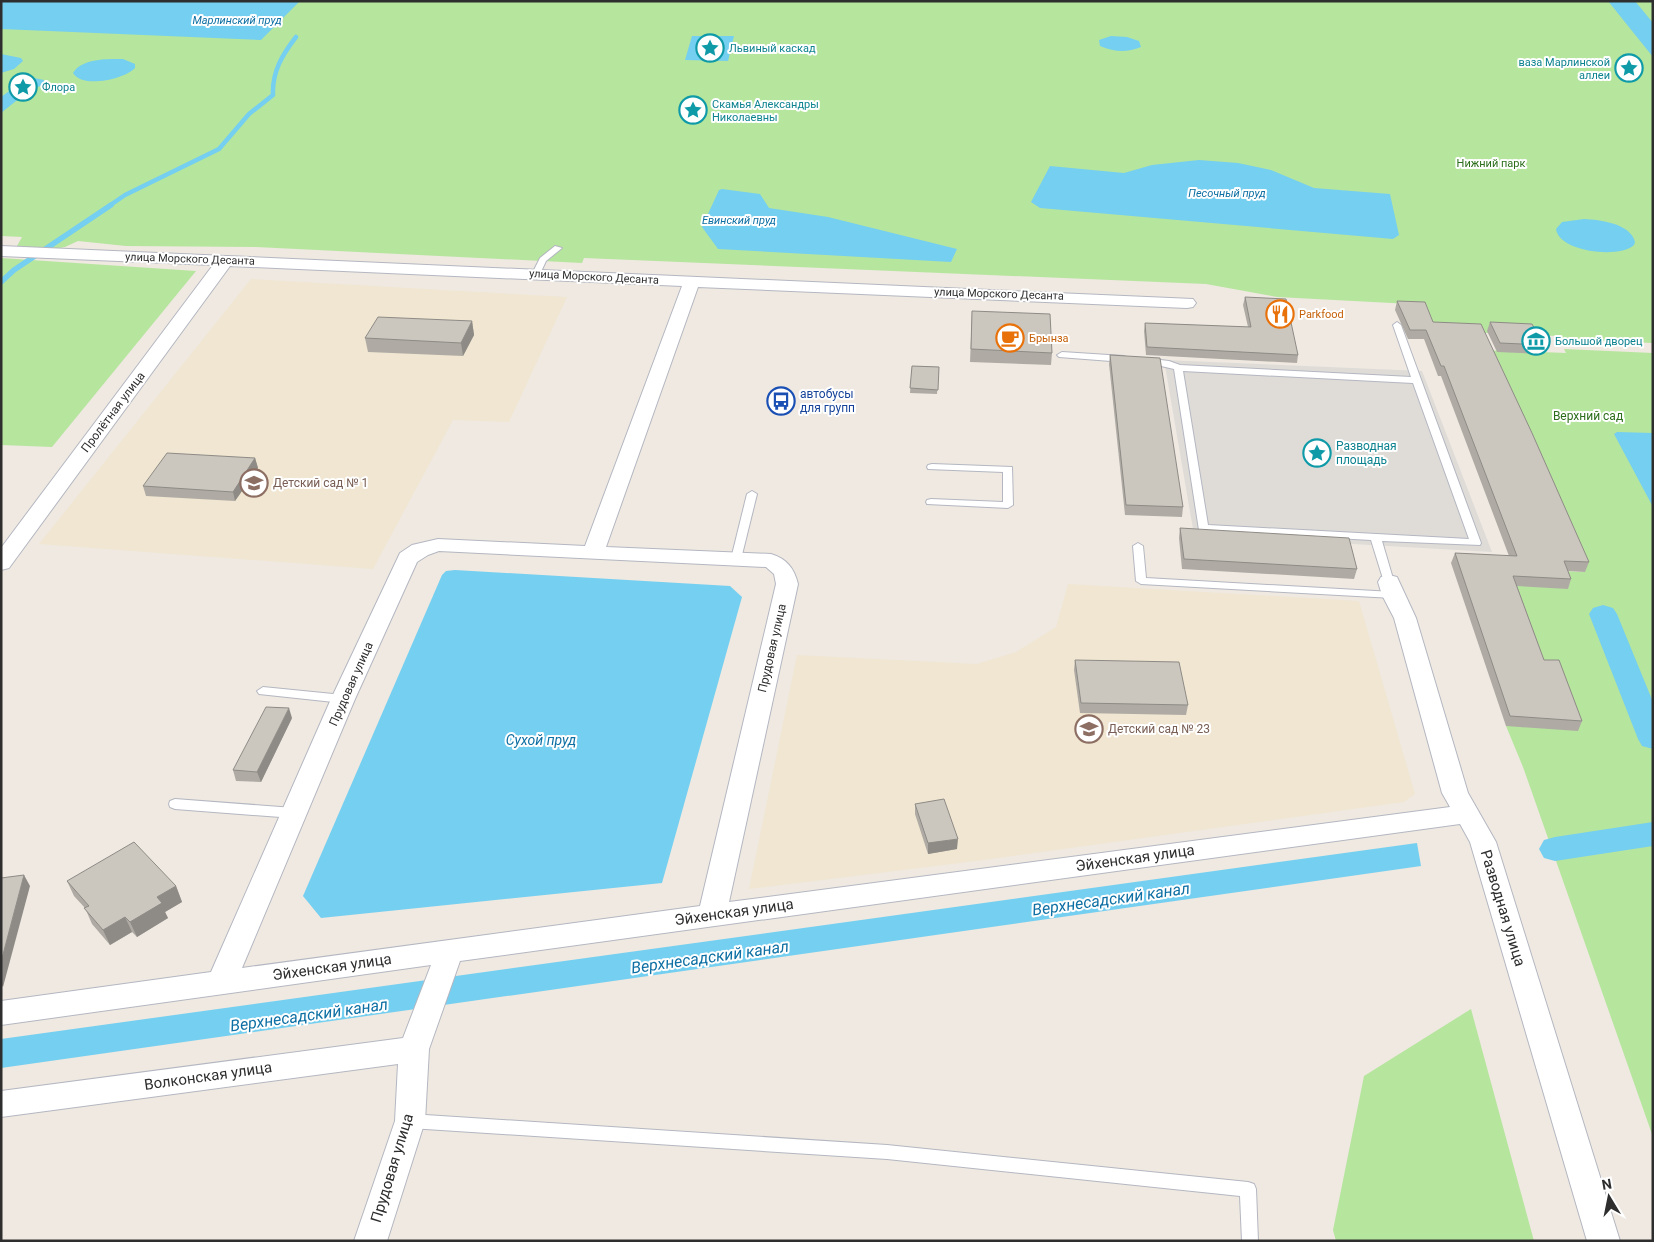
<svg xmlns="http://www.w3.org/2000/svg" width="1654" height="1242" font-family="Roboto,sans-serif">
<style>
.education{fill:#f0e6d1}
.green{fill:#b6e59e}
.plaza{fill:#dfdcd8}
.water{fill:#75cff0}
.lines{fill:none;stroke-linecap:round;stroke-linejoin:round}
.stream-far1{stroke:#75cff0;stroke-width:4.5}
.stream{stroke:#75cff0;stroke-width:5.5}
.canal{fill:#75cff0;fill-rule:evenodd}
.service-casing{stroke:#b4b7c1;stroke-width:2}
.minor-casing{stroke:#b4b7c1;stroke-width:2}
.service{fill:#fff;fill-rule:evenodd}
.minor{fill:#fff;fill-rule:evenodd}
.wall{fill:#afaba4}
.shaded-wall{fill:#8e8b86}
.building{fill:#cbc7bf;stroke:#8e8b86}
.labels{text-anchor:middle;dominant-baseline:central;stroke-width:4;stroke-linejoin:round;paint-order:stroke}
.far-water-label{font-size:11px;font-style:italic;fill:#0d6fa3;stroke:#fff}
.far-culture-label{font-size:11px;fill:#0d838f;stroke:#fff;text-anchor:start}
.far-park-label{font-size:11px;fill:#2c6e1b;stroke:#fff}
.far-street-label{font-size:11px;fill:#2e2e2e;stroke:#fff}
.far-food-label{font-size:11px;fill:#c56008;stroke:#fff;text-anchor:start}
.transit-label{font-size:12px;fill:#164399;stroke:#fff;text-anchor:start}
.street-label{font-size:12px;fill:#2e2e2e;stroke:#fff}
.park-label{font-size:12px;fill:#2c6e1b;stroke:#fff}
.culture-label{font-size:12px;fill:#0d838f;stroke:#fff;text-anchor:start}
.education-label{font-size:12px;fill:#785e54;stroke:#fff;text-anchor:start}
.water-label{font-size:14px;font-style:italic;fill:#0d6fa3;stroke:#fff}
.near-street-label{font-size:15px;fill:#2e2e2e;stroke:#fff}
.near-water-label{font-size:16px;font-style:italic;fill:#0d6fa3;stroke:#fff}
</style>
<rect width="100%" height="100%" fill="#efe9e1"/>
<g class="education">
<polygon points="251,279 567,297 509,422 453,420 373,569 39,544"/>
<polygon points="1068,584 1359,601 1415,794 1404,802 984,860 749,889 797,655 977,664 1016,652 1056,627"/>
</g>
<g class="green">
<polygon points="1,1 1653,1 1653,343 1559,339 1557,336 1463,332 1428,344 1411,304 1277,297 1206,284 584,258 582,263 256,247 126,246 78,241 65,247 54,249 36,249 17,246 22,237 1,236"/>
<polygon points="1,258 196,271 52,447 1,445"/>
<polygon points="1564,349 1653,353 1653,1137 1523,767 1506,726 1540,670 1509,586 1560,571 1585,572 1486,350 1540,354 1540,352 1566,353"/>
<polygon points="1471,1009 1534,1241 1336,1241 1333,1230 1364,1076"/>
</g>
<polygon class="plaza" points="1164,360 1422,371 1492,552 1194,535"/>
<g class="water">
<polygon points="1,1 300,1 261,40 1,29"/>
<polygon points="1608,1 1635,1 1653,23 1653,57"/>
<polygon points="692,36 734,36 728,61 685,60"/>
<path d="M1111,36l16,1 12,4 2,6c-15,6 -26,5 -41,-1l-1,-6z"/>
<polygon points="1,54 21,58 23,61 14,69 1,73"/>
<path d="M123,59l12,5v4c-10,11 -53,21 -62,5 9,-15 35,-14 50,-14z"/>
<polygon points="34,78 44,80 44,85 31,89 1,113 1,97 12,89 9,88 12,83"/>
<polygon points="1199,160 1238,163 1271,170 1314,188 1390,194 1399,235 1393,239 1040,208 1031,202 1050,166 1124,173 1152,165"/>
<polygon points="722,189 760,194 769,208 828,217 957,249 951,262 718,249 702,227 719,190"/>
<path d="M1584,219c16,1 46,4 51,23l-1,3c-15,14 -75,7 -78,-16l6,-7z"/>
<polygon points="1617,432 1653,433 1653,507 1614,434"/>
<polygon points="455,570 730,586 742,597 662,883 321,918 303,896 442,575 446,571"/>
<polygon points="1417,843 1421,866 1,1068 1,1039"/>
</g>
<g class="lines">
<path class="stream-far1" d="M109,206l16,-11 94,-46 30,-35 24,-19c-1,-23 9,-40 23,-58"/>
<polyline class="stream" points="1,282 14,270 111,205"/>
<g class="canal">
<polygon points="1603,605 1613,608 1617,614 1653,702 1653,749 1642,746 1638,739 1589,614 1593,608"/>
<polygon points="1653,822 1653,846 1555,861 1544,858 1539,849 1544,840 1555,837"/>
</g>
<g class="service-casing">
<g id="service">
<polygon points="555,246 562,248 546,261 539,276 533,276 532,274 540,258"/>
<path d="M1397,322l4,3 80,218 -1,2 -98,-4 12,41 -5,3 -5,-3 -13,-42 -172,-10 -25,-161 -30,-7v-4l25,3 11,4 231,12 -18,-52zM1183,371l230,12 56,156 -261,-14z"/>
<polygon points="1062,352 1124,356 1129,359 1124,362 1059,357 1057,355"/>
<polygon points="932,464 1012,467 1013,505 1008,508 927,504 926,502 927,500 931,499 1003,502 1003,472 928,469 927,467 928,465"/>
<polygon points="752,491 757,494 741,559 736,562 731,559 747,494"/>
<polygon points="1138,543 1143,546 1146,578 1393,592 1399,595 1393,598 1141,584 1136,581 1133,546"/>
<polygon points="263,687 343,695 349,699 343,703 259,694 257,691"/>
<polygon points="175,799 294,808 299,810 300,813 299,816 294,818 175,809 170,807 169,804 170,801"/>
<polygon points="410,1114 887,1145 1248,1182 1254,1184 1256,1189 1258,1241 1242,1241 1240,1196 887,1159 410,1128 405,1126 402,1121 405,1116"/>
</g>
</g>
<g class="minor-casing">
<path id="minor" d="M1,246l1192,53 3,4 -3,4 -6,1 -489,-21 -92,260 165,7c16,5 23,14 27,30l-69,318 721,-95 -8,-14 -48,-175 -12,-23 -4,-13 3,-5 8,-2 8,2 19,41 52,175 28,49 124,399h-33l-117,-399 -10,-18 -1000,137 -31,88 -4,72 -38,120h-33l41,-120 3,-57 -397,53v-26l402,-53 28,-73 -430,60v-24l210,-29 120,-273 69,-146 12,-8 26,-6 147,7 97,-260 -452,-20 -221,302 -8,2v-22l212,-283 -212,-9zM439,551l327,16 8,7 2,10 -76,322 -458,62 113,-269 62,-137 11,-7z"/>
</g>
<use href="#service" class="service"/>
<use href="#minor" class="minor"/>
</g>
<g class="wall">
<polygon points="1245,297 1298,355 1297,363 1146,355 1144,331 1145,323 1248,327 1243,305"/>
<polygon points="1397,301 1433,322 1589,562 1585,572 1568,571 1571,579 1568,589 1517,586 1544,660 1582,721 1578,731 1506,726 1451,563 1455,553 1509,556 1441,376 1438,376 1424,339 1408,339 1395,310"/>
<polygon points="972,311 1052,353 1051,365 970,362"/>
<polygon points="472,321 474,335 463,356 368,352 365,338"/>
<polygon points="1490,322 1544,345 1541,354 1497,352 1487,331"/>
<polygon points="1110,355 1183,507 1182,517 1125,515 1109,364"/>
<polygon points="912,366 939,367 937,394 910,393"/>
<polygon points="255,458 258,468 235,501 146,496 143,486"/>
<polygon points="1180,528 1357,569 1354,579 1182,569 1179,538"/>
<polygon points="1075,660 1188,705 1186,715 1080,713 1074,670"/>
<polygon points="292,718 261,782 236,781 233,770"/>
<polygon points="915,804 957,849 928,854 915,814"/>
<polygon points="67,881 176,886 182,902 165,912 168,918 137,937 132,932 110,945 92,924 85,908 74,896"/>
</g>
<g class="shaded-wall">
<polygon points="472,321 474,335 463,356 461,343"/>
<polygon points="255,458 258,468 235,501 233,492"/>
<polygon points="289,708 292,718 261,782 257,772"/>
<polygon points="958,839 957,849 928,854 928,843"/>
<polygon points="24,875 30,886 3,987 1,984 1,962"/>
<polygon points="176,886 182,902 165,912 168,918 137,937 130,922 157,897"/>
<polygon points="125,917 132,932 110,945 103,930"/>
</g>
<g class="building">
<polygon points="1245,297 1286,299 1298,355 1147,347 1145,323 1251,327"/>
<polygon points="1397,301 1425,302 1433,322 1481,324 1532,433 1589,562 1564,561 1571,579 1513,576 1544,660 1559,660 1582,721 1510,716 1455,553 1517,556 1444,366 1441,366 1426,330 1410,330"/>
<polygon points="972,311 1050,314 1052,353 971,349"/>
<polygon points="378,317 472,321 461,343 365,338"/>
<polygon points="1490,322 1532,324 1544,345 1500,343"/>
<polygon points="1110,355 1160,358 1183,507 1126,505"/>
<polygon points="912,366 939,367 938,390 910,388"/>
<polygon points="167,453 255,458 233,492 143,486"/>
<polygon points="1180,528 1349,538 1357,569 1184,559"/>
<polygon points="1075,660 1179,662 1188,705 1081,703"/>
<polygon points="266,707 289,708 257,772 233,770"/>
<polygon points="944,799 958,839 928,843 915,804"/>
<polygon points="134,842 176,886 157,897 162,903 130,922 125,917 103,930 84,908 89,906 67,881"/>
<polygon points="24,875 1,962 1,878"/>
</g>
<defs>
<g id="sight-ring" transform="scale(1.4375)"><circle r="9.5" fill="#fff" stroke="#0f9aa8" stroke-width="1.5"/><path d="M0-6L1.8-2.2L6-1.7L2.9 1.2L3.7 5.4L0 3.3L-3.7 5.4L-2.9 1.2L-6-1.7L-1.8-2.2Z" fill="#0f9aa8"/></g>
<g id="restaurant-ring" transform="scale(1.4375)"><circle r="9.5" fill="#fff" stroke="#e8710a" stroke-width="1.5"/><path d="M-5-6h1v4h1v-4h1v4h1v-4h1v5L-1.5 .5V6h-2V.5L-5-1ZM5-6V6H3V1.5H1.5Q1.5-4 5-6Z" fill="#e8710a"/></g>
<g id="cafe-ring" transform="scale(1.4375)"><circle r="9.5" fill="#fff" stroke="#e8710a" stroke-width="1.5"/><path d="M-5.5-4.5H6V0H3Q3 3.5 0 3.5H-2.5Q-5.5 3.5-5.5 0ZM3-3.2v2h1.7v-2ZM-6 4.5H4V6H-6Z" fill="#e8710a"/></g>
<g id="museum-ring" transform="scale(1.4375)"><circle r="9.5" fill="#fff" stroke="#0f9aa8" stroke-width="1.5"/><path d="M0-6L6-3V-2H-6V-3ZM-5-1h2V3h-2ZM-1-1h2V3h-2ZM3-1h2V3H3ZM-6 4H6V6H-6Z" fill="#0f9aa8"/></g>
<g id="bus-ring" transform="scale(1.4375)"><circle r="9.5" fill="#fff" stroke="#1a4fb4" stroke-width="1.5"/><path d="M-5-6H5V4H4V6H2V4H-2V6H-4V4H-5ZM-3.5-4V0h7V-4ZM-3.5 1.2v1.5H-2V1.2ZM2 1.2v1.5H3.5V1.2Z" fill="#1a4fb4"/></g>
<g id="school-ring" transform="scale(1.4375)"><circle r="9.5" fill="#fff" stroke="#8d6e63" stroke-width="1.5"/><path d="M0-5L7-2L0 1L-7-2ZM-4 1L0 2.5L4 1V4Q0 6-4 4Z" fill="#8d6e63"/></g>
</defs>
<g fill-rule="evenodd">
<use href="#sight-ring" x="710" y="48"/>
<use href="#sight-ring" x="1629" y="68"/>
<use href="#sight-ring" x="23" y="87"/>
<use href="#sight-ring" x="693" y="110"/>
<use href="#restaurant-ring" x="1280" y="314"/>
<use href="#cafe-ring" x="1010" y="338"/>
<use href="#museum-ring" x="1536" y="341"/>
<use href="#bus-ring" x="781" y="401"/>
<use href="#sight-ring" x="1317" y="453"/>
<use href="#school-ring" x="254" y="483"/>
<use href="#school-ring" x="1089" y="729"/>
</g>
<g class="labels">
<g class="far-water-label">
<text x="237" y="20">Марлинский пруд</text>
<text x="1227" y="193">Песочный пруд</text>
<text x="739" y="220">Евинский пруд</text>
</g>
<g class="far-culture-label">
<text x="729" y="48">Львиный каскад</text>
<text x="1610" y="62" text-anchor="end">ваза Марлинской<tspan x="1610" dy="13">аллеи</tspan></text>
<text x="42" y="87">Флора</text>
<text x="712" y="104">Скамья Александры<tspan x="712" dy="13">Николаевны</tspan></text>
<text x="1555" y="341">Большой дворец</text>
</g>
<g class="far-park-label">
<text x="1491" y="163">Нижний парк</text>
</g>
<g class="far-street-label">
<text transform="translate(190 259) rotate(2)">улица Морского Десанта</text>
<text transform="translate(594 277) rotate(3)">улица Морского Десанта</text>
<text transform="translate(999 294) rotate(2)">улица Морского Десанта</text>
</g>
<g class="far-food-label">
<text x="1299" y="314">Parkfood</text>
<text x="1029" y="338">Брынза</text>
</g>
<g class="transit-label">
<text x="800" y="394">автобусы<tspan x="800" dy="14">для групп</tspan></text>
</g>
<g class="street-label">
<text transform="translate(113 412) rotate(-53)">Пролётная улица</text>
<text transform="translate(772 648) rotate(-77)">Прудовая улица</text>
<text transform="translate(351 684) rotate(-66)">Прудовая улица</text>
</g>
<g class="park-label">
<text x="1588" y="416">Верхний сад</text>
</g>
<g class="culture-label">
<text x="1336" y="446">Разводная<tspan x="1336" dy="14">площадь</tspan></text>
</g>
<g class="education-label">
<text x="273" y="483">Детский сад № 1</text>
<text x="1108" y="729">Детский сад № 23</text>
</g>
<g class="water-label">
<text x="541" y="740">Сухой пруд</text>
</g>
<g class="near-street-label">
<text transform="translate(1135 858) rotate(-8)">Эйхенская улица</text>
<text transform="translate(1503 908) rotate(73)">Разводная улица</text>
<text transform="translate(734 912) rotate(-8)">Эйхенская улица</text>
<text transform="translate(332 967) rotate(-8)">Эйхенская улица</text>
<text transform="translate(208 1076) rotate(-8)">Волконская улица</text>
<text transform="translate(392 1168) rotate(-73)">Прудовая улица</text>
</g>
<g class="near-water-label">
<text transform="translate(1111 899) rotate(-8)">Верхнесадский канал</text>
<text transform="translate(710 957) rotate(-8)">Верхнесадский канал</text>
<text transform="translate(309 1015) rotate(-8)">Верхнесадский канал</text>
</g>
</g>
<rect width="1654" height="1242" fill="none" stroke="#2e2e2e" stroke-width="5"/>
<g transform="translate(1609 1197) rotate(350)" stroke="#ffffff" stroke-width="4" paint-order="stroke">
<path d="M0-4L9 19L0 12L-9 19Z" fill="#2e2e2e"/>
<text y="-8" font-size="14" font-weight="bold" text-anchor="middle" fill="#2e2e2e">N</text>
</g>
</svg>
